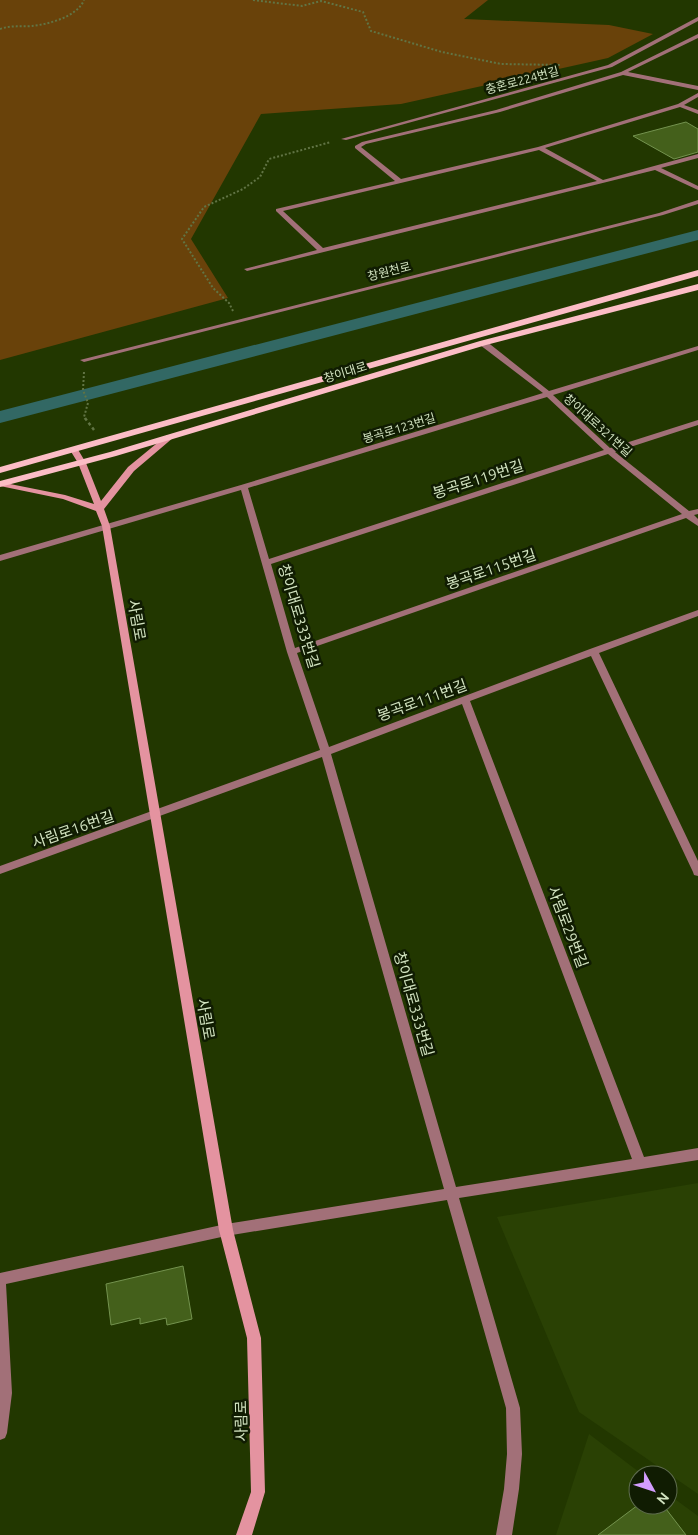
<svg xmlns="http://www.w3.org/2000/svg" width="698" height="1535" font-family="Ubuntu,'Noto Sans KR',sans-serif">
<style>
.built{fill:#2a4104}
.green{fill:#69420a}
.lines{fill:none;stroke-linecap:round;stroke-linejoin:round}
.canal{fill:#326864;fill-rule:evenodd}
.building{fill:#44601b;stroke:#74934f}
.path-far1{stroke:#617444;stroke-width:2;stroke-dasharray:2 2;stroke-linecap:butt}
.path{stroke:#617444;stroke-width:2.5;stroke-dasharray:3 3;stroke-linecap:butt}
.street{fill:#a27078;fill-rule:evenodd}
.secondary{fill:#e493a0;fill-rule:evenodd}
.primary{fill:#fcbdc6;fill-rule:evenodd}
.labels{text-anchor:middle;dominant-baseline:central;stroke-width:5;stroke-linejoin:round;paint-order:stroke}
.far-street-label{font-size:12px;fill:#d2e3c0;stroke:#101c02}
.street-label{font-size:15px;fill:#d2e3c0;stroke:#101c02}
</style>
<rect width="100%" height="100%" fill="#223700"/>
<g class="built">
<polygon points="698,1183 698,1494 579,1412 497,1217"/>
<polygon points="589,1434 643,1475 638,1475 638,1505 668,1505 668,1494 698,1516 698,1535 556,1535"/>
</g>
<polygon class="green" points="0,0 488,0 464,19 609,25 653,34 608,58 401,104 261,114 191,239 228,298 0,360"/>
<g class="lines">
<polygon class="canal" points="698,230 698,240 0,423 0,411"/>
</g>
<g class="building">
<polygon points="686,122 698,129 698,152 674,159 633,136"/>
<polygon points="183,1266 192,1319 167,1325 166,1318 140,1324 140,1318 111,1325 106,1284"/>
<polygon points="638,1505 663,1505 686,1535 598,1535"/>
</g>
<g class="lines">
<g class="path-far1">
<polyline points="253,0 302,6 321,1 363,12 371,31 442,52 501,64 560,65"/>
<path d="M0,29c11,-4 21,-2 32,-3 17,-2 45,-9 52,-26"/>
<polyline points="233,311 229,303 213,288 182,239 204,207 243,189 260,177 269,159 331,142"/>
<polyline points="84,372 83,390 88,403 84,417 85,419"/>
</g>
<polyline class="path" points="85,418 94,430"/>
<g class="street">
<polygon points="698,17 698,21 612,67 346,140 341,139 608,65"/>
<path d="M698,34v4l-70,34 70,14v4l-75,-15 -123,37 -134,32 -5,3 40,32 137,-32 140,-43 20,-11v4l-14,8 14,5v4l-18,-7 -135,41 58,32 95,-26v4l-37,10 37,18v4l-43,-20 -408,101 -3,-2 73,-19 -41,-39v-2l119,-28 -40,-33v-2l7,-4 134,-32 125,-38zM539,150l58,31 -274,67 -40,-37z"/>
<polygon points="698,200 698,204 663,215 84,362 80,360 659,213"/>
<path d="M480,341h6l63,50 149,-45v4l-145,45 57,53 88,-28v5l-83,27 74,59 9,-2v5l-4,1 4,4v7l-12,-8 -389,135 32,94 261,-98 108,-39v6l-99,37 99,208v15l-4,-1 -1,-3 -102,-216 -121,45 174,456 54,-9v12l-239,38 61,210 2,46 -3,35 -7,46h-16l8,-46 3,-35 -1,-46 -59,-208 -221,36 -220,48 6,109 -5,40 -2,5 -5,2v-167l226,-49 218,-35 -122,-432 -322,117v-8l320,-116 -33,-98 -46,-162 -241,71v-6l241,-70 302,-92 -63,-48zM547,397l57,53 -335,109 -21,-71zM608,454l74,60 -387,134 -24,-84zM462,704l170,455 -176,28 -125,-433z"/>
</g>
<polygon class="secondary" points="167,435 173,435 174,437 134,471 104,509 110,526 233,1230 261,1338 265,1492 252,1535 236,1535 251,1492 247,1338 219,1230 102,526 96,511 63,499 0,486 0,482 65,495 94,504 78,463 70,450 71,448 77,448 86,463 101,501 128,467"/>
<g class="primary">
<polygon points="698,270 698,276 0,473 0,467"/>
<polygon points="698,284 698,290 486,345 116,456 0,487 0,481 110,452 480,341"/>
</g>
</g>
<g class="labels">
<g class="far-street-label">
<text transform="translate(522 80) rotate(-15)">충혼로224번길</text>
<text transform="translate(389 271) rotate(-14)">창원천로</text>
<text transform="translate(345 372) rotate(-17)">창이대로</text>
<text transform="translate(598 425) rotate(42)">창이대로321번길</text>
<text transform="translate(399 428) rotate(-17)">봉곡로123번길</text>
</g>
<g class="street-label">
<text transform="translate(478 479) rotate(-18)">봉곡로119번길</text>
<text transform="translate(491 569) rotate(-19)">봉곡로115번길</text>
<text transform="translate(299 616) rotate(73)">창이대로333번길</text>
<text transform="translate(137 620) rotate(80)">사림로</text>
<text transform="translate(422 700) rotate(-20)">봉곡로111번길</text>
<text transform="translate(73 829) rotate(-19)">사림로16번길</text>
<text transform="translate(568 927) rotate(69)">사림로29번길</text>
<text transform="translate(414 1004) rotate(74)">창이대로333번길</text>
<text transform="translate(206 1019) rotate(80)">사림로</text>
<text transform="translate(241 1421) rotate(-91)">사림로</text>
</g>
</g>
<g transform="translate(653 1490) rotate(130)"><circle r="24" fill="#101c02" stroke="#5e6c4e"/>
<path d="M0-4L9 19L0 12L-9 19Z" fill="#d29dfd"/>
<text y="-8" font-size="14" font-weight="bold" text-anchor="middle" fill="#d2e3c0">N</text>
</g>
</svg>
